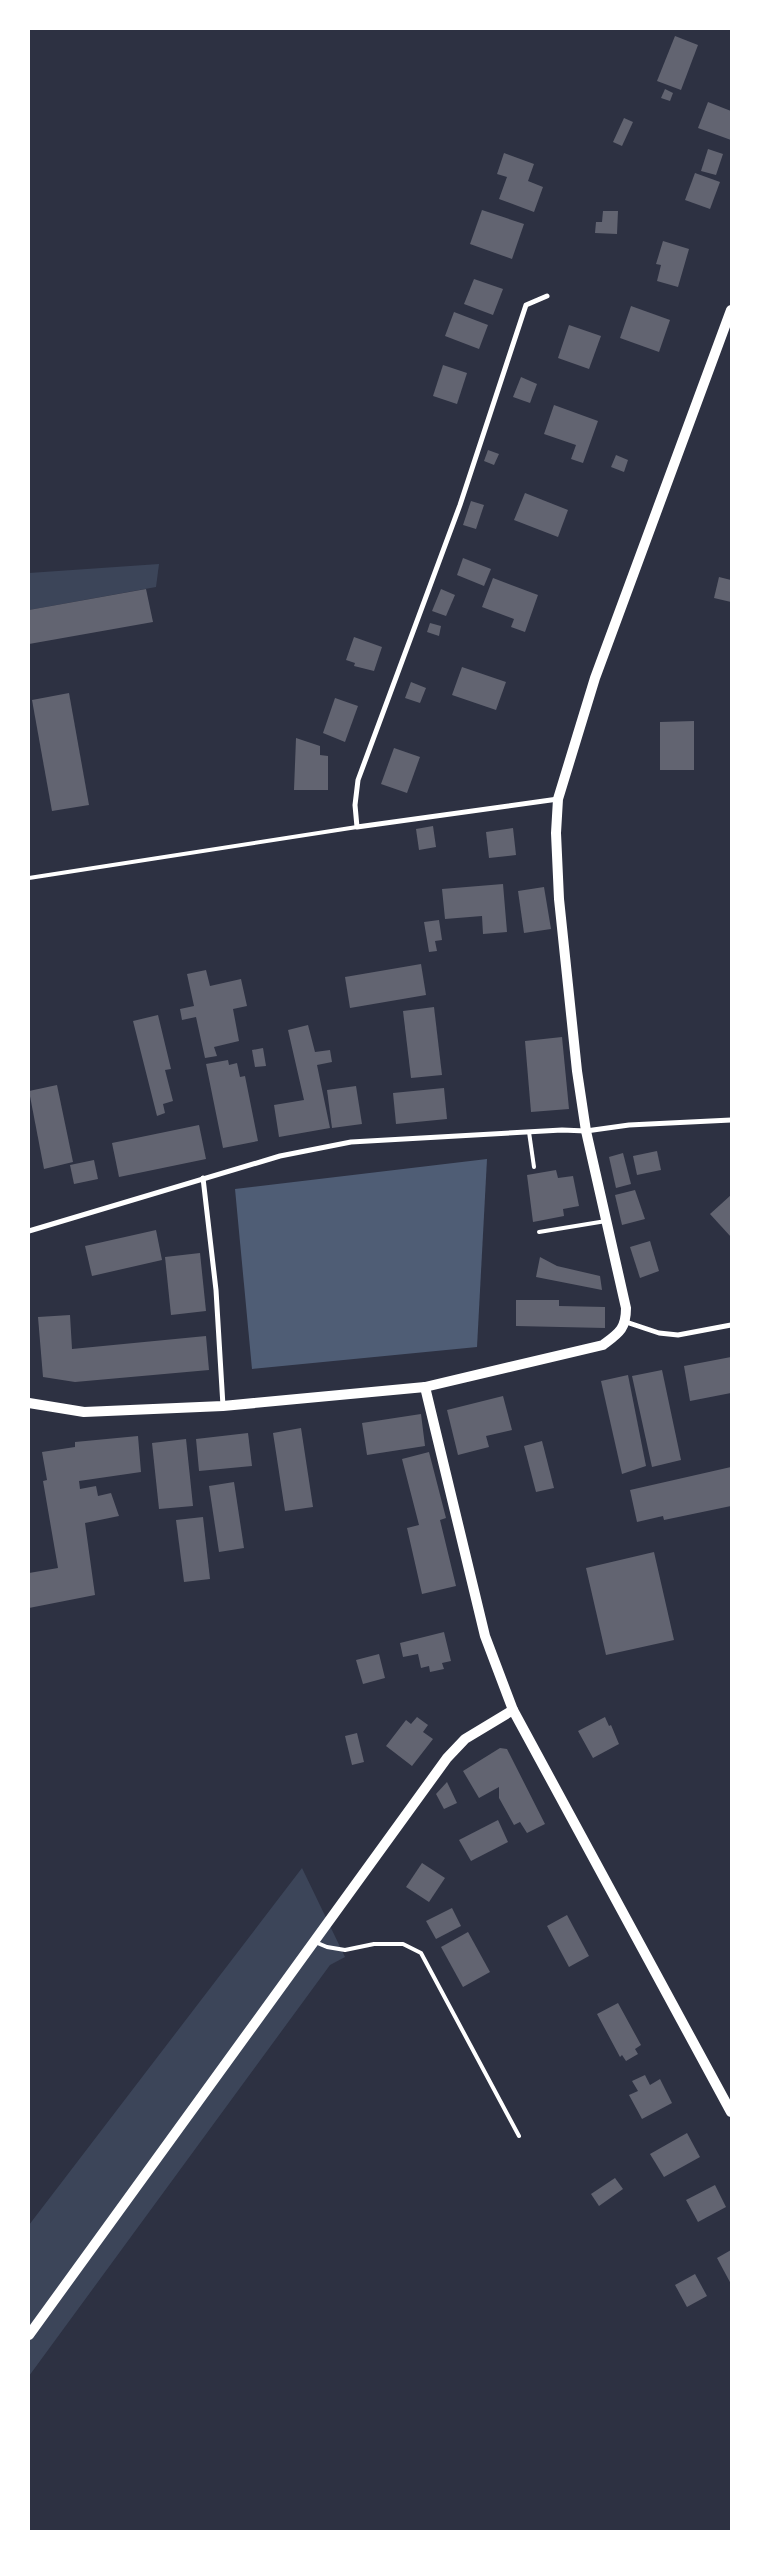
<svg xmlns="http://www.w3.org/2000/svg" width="760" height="2560" font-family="'Titillium Web',sans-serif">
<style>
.green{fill:#3c4559}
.water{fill:#4f5d75}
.building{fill:#626471}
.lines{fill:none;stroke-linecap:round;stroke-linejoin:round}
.service{stroke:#fff;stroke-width:4}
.minor{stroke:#fff;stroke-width:5}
.secondary{stroke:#fff;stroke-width:10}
</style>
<rect width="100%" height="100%" fill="#2d3142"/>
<g class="green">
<polygon points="159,564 156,587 29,610 29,573"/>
<polygon points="302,1868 345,1957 330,1965 29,2376 29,2225"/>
</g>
<polygon class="water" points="487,1159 477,1347 252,1369 235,1189"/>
<g class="building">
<polygon points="675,36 698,45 681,90 657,81"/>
<polygon points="665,89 673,93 670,101 661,98"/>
<polygon points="708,102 731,111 731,140 698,128"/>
<polygon points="624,118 633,122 622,146 613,142"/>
<polygon points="708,149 723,154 716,175 701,171"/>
<polygon points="504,153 534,164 528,181 543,187 534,212 499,199 507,177 497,174"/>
<polygon points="695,173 720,182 710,209 685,200"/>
<polygon points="482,210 524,224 512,259 470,244"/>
<polygon points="603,211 618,211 617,234 595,233 596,222 602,222"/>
<polygon points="663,241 689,249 678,287 657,281 661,265 656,264"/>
<polygon points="474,279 503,289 493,315 464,304"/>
<polygon points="631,306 670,320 659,352 620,338"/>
<polygon points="454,312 488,325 479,349 445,336"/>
<polygon points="569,325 601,336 589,369 558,358"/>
<polygon points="443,365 467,373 457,404 433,396"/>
<polygon points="521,377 537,384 530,403 513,397"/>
<polygon points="554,405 598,421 583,463 571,459 576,445 544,434"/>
<polygon points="488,450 499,454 494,465 484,461"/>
<polygon points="616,455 628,460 624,472 611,467"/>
<polygon points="525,493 568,510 558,537 514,520"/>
<polygon points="471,501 484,505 476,529 463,525"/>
<polygon points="463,558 491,569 484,586 457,575"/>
<polygon points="719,577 731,580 731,602 714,598"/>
<polygon points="493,578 538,595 525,632 511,627 514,619 482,607"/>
<polygon points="146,589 153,622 29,644 29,610"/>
<polygon points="441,589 455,595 446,616 432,611"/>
<polygon points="430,623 441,626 439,636 427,632"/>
<polygon points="354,637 382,647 374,671 354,666 355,663 346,660"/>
<polygon points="462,667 506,682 496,710 452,695"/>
<polygon points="411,682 426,688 420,703 405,698"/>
<polygon points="69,693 89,805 52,811 32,700"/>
<polygon points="335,698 358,706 345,742 323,733"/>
<polygon points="694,721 694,770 660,770 660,722"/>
<polygon points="296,738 320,746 320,755 328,756 328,790 294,790"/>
<polygon points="394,748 420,757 407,793 381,784"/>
<polygon points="433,826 436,847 419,850 416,829"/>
<polygon points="513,828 516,855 489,858 486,832"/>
<polygon points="503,884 507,932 483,934 482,916 445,919 442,889"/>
<polygon points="544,887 551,929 524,933 518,891"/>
<polygon points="439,920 442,940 435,941 437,951 429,952 424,922"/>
<polygon points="421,964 426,995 350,1008 345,977"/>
<polygon points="206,970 210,986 241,979 247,1006 233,1009 239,1041 214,1047 217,1056 205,1058 196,1017 182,1020 180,1009 194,1006 187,974"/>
<polygon points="434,1007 442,1075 411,1078 403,1011"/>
<polygon points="158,1015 171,1069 165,1070 173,1101 163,1104 165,1113 157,1116 133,1021"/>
<polygon points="308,1025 315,1052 330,1050 332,1062 317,1065 330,1128 279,1137 274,1105 304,1100 288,1030"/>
<polygon points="562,1037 569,1109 531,1112 525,1041"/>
<polygon points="263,1048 266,1066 255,1067 252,1050"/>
<polygon points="228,1060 229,1065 237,1063 240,1077 245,1076 258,1141 223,1148 206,1064"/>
<polygon points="57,1085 73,1162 44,1169 29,1091"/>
<polygon points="356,1086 362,1124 332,1128 327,1090"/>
<polygon points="444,1088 447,1119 396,1124 393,1093"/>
<polygon points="199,1125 206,1159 119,1177 112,1143"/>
<polygon points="657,1151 661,1170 637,1175 633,1156"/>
<polygon points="623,1153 631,1184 616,1188 609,1157"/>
<polygon points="94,1160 98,1179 74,1184 70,1165"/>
<polygon points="556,1170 558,1178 573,1176 579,1206 563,1209 564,1216 533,1222 527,1175"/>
<polygon points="635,1190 645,1219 622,1225 615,1195"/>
<polygon points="731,1195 731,1237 710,1214"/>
<polygon points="156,1230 162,1260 92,1276 85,1246"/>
<polygon points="650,1241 659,1271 640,1278 630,1247"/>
<polygon points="200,1253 206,1311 171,1315 165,1257"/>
<polygon points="540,1257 557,1266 600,1276 602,1290 536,1277"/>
<polygon points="516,1300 559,1300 559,1306 605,1307 605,1328 516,1326"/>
<polygon points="70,1315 72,1349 206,1336 209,1370 75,1382 43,1377 38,1317"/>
<polygon points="731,1357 731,1393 690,1401 684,1366"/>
<polygon points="662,1370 681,1460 652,1467 632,1376"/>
<polygon points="628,1375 646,1466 622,1474 601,1381"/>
<polygon points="503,1396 512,1430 486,1436 489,1447 458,1455 447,1410"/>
<polygon points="421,1414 425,1446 367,1455 362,1423"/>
<polygon points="301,1428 313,1507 285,1511 273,1433"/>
<polygon points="248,1433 252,1466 199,1471 196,1439"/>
<polygon points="138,1436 141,1472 79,1481 80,1489 96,1486 98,1496 111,1493 119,1516 85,1523 95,1595 29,1608 29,1573 58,1568 43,1481 47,1480 42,1452 75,1447 75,1442"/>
<polygon points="186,1439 193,1506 159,1509 152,1443"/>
<polygon points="542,1441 554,1488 536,1492 524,1446"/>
<polygon points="429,1452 446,1518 440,1520 456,1586 422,1594 407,1528 419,1525 402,1459"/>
<polygon points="731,1467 731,1506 664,1520 663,1516 637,1522 630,1490"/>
<polygon points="234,1482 244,1548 219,1552 209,1486"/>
<polygon points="203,1517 210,1579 184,1582 176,1520"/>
<polygon points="654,1552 674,1640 606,1655 586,1568"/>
<polygon points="444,1632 451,1661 442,1663 444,1669 430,1672 429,1666 421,1668 418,1654 403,1657 400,1643"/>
<polygon points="379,1654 385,1678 363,1684 356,1660"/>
<polygon points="417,1717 428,1725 423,1732 433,1739 412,1766 386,1746 406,1720 411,1724"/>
<polygon points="605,1717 609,1726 611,1725 619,1744 593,1758 578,1731"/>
<polygon points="357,1733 364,1762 352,1765 345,1736"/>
<polygon points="500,1748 507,1749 545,1824 527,1833 520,1822 514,1825 499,1798 499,1787 479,1798 463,1771"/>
<polygon points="447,1782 457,1803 444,1809 436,1794"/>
<polygon points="498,1820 508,1842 471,1861 459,1840"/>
<polygon points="422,1863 445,1878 429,1902 406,1887"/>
<polygon points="452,1908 461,1926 436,1939 426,1921"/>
<polygon points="567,1915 589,1956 569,1967 547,1926"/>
<polygon points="468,1932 490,1972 463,1987 441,1947"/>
<polygon points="618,2003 641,2045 635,2049 638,2054 626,2061 622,2055 620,2057 597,2014"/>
<polygon points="645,2075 650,2085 660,2079 672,2103 642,2119 629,2095 638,2091 632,2081"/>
<polygon points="687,2133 700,2157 664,2177 650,2154"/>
<polygon points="615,2178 623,2189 599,2206 591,2194"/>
<polygon points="715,2185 726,2207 698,2222 686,2200"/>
<polygon points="731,2250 731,2284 717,2258"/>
<polygon points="695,2274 707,2296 687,2307 675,2285"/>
</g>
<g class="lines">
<g class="service">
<polyline points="29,878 357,827"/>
<polyline points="529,1132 534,1167"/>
<polyline points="539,1232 606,1221"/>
<polyline points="315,1942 327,1947 345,1950 374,1944 403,1944 421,1953 519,2136"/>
</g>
<g class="minor">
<polyline points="547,296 526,305 460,505 358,780 355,805 357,827 558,799"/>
<polyline points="203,1178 216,1290 223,1406"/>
<polyline points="29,1231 280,1156 351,1142 562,1130 586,1131 629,1125 731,1120"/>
<polyline points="626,1322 659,1333 678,1335 731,1325"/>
</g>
<g class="secondary">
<polyline points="425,1387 485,1636 513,1710 731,2112"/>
<path d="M29,1403l55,9 139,-6 202,-19 178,-42c16,-12 23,-16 23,-37l-40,-177 -9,-60 -18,-172 -3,-66 2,-34 37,-121 136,-368"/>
<polyline points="29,2335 447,1758 465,1739 513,1710"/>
</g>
</g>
<rect width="760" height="2560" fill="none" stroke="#ffffff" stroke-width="60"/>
</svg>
